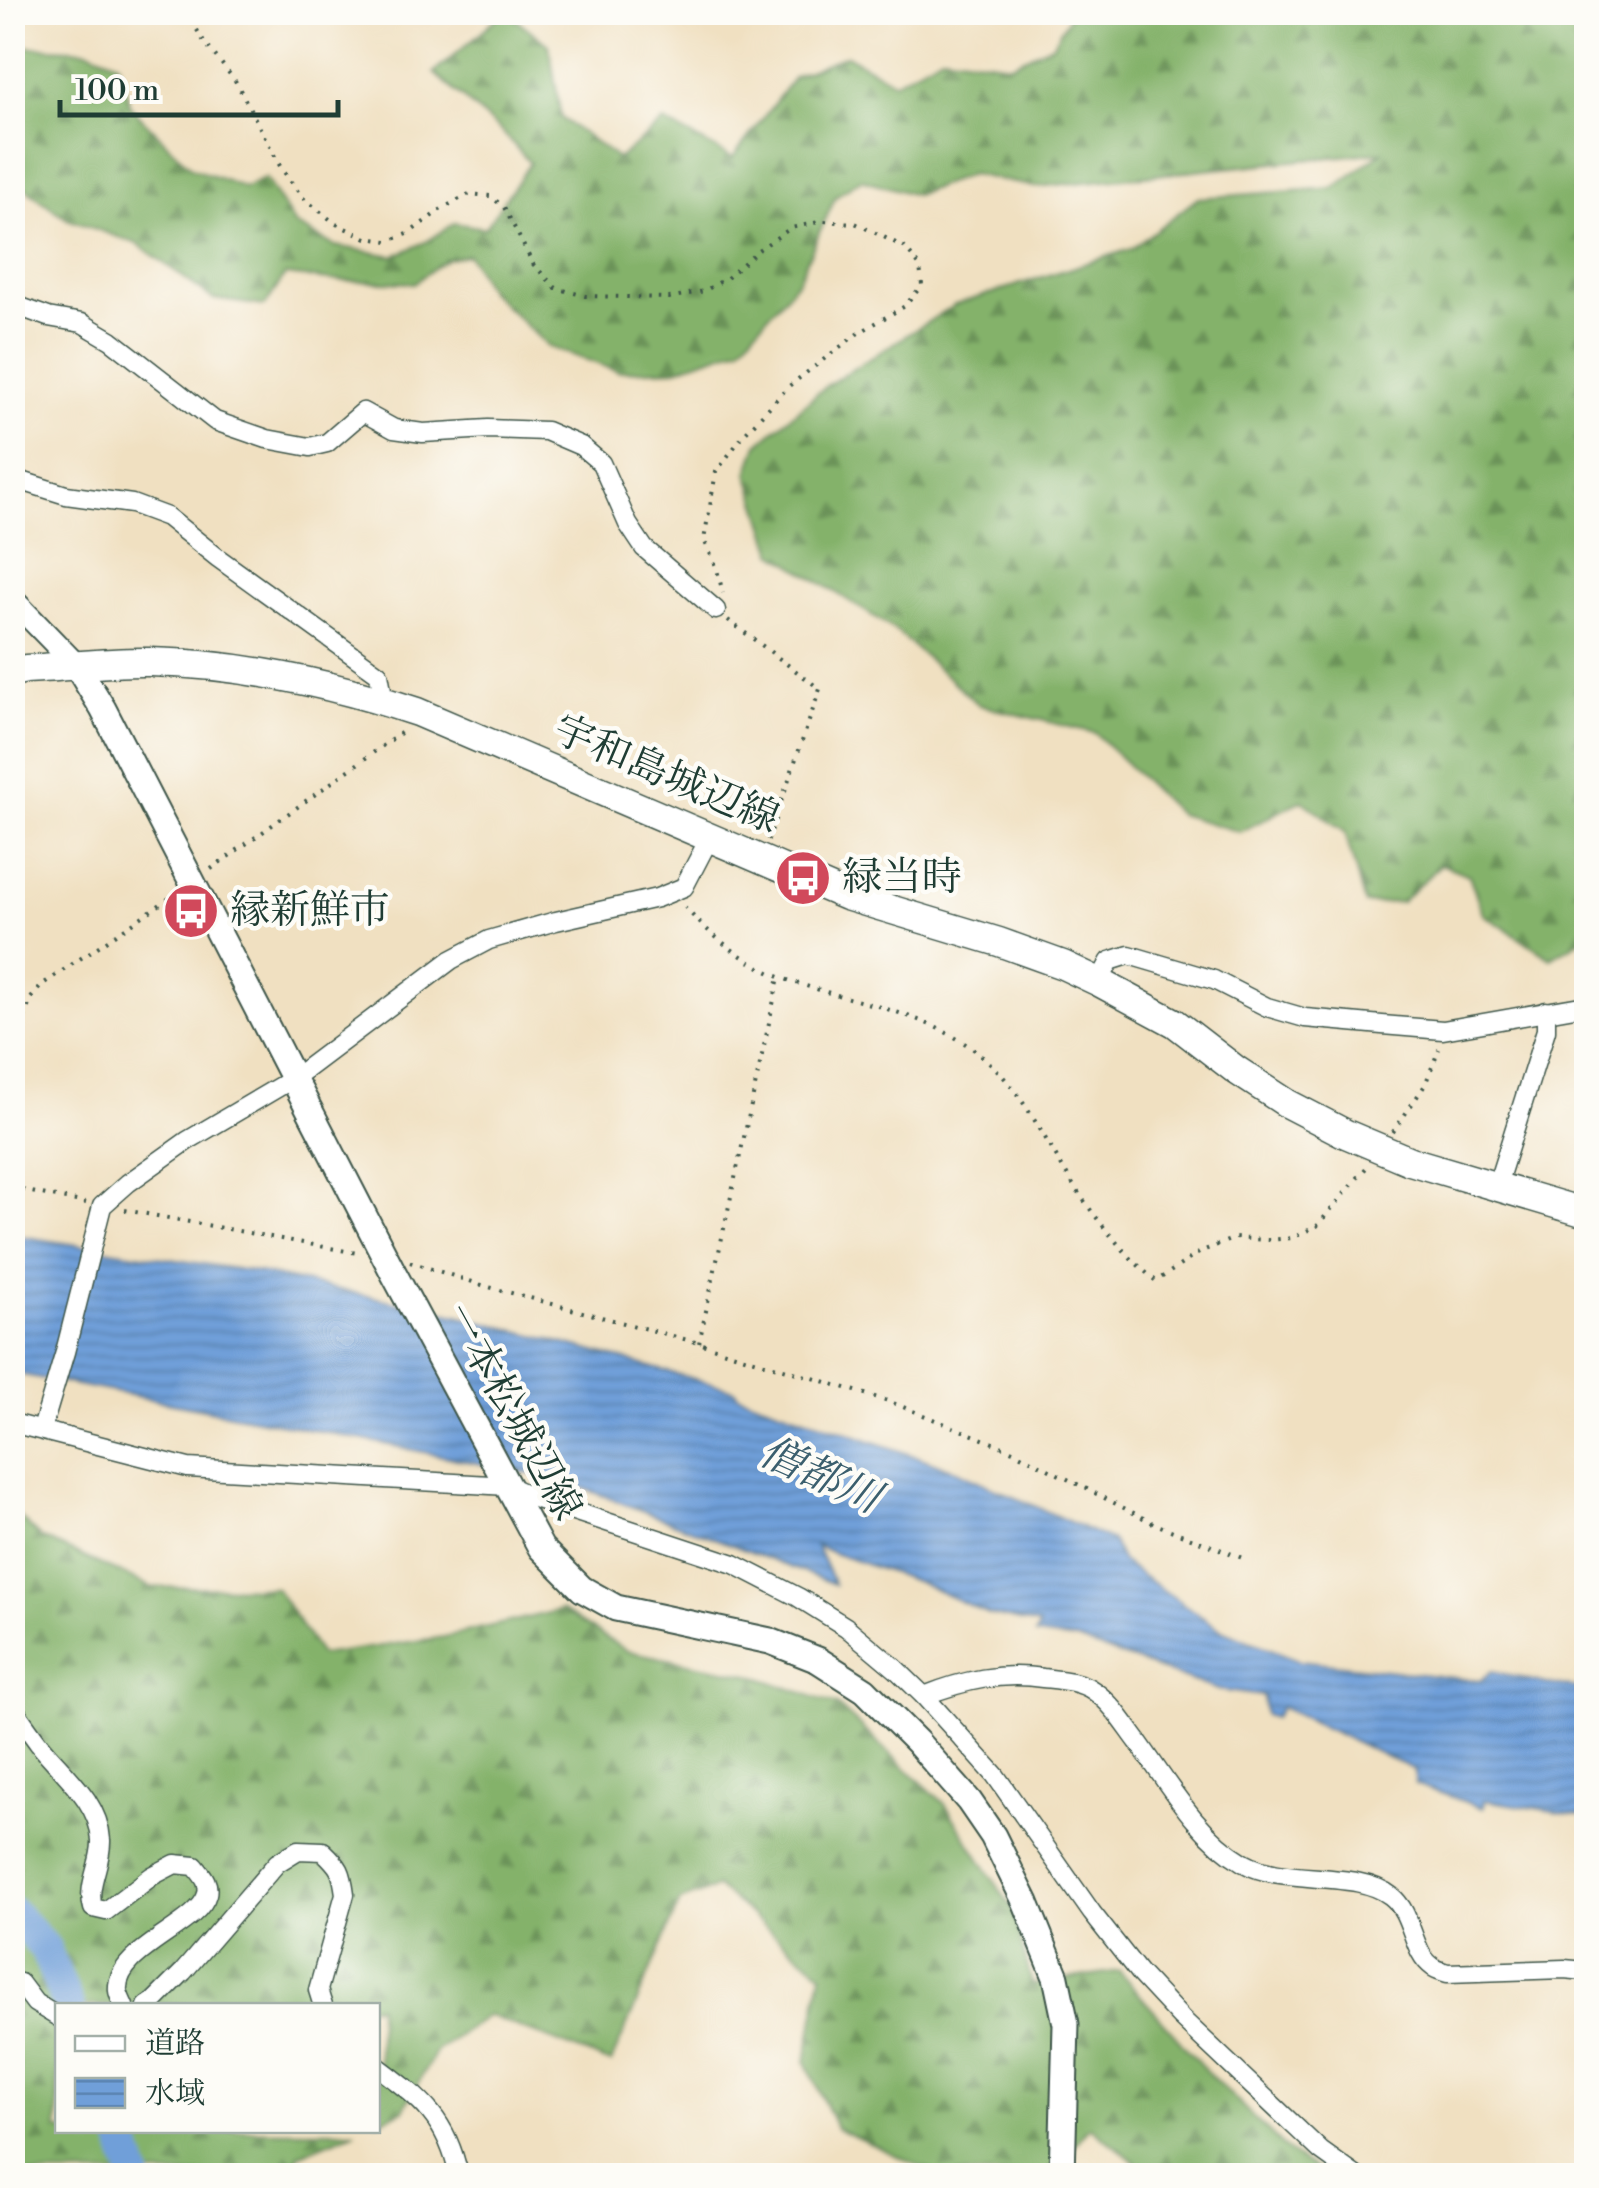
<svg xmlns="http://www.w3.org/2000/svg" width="1599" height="2188" font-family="'Libre Bodoni','Noto Serif JP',serif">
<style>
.forest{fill:url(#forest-firs);stroke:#527850;stroke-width:2.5}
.water{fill:url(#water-rules);stroke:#486e86;stroke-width:2.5}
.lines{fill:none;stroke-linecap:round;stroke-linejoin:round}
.river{stroke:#709fd9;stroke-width:32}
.minor-casing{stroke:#3e5549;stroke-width:21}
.tertiary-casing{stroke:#3e5549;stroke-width:26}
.secondary-casing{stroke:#3e5549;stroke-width:29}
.primary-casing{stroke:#3e5549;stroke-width:31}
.path{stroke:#3e5549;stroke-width:4;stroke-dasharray:2.5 8;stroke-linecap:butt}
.minor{stroke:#fff;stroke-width:18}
.tertiary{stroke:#fff;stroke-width:22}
.secondary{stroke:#fff;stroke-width:25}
.primary{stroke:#fff;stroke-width:28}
.labels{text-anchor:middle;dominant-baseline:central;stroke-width:9;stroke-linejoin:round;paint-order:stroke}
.street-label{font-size:40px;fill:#1f3d34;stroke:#fdfcf7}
.poi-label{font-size:40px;fill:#1f3d34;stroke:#fdfcf7;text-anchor:start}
.water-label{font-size:42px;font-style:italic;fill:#3b5f6e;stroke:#fdfcf7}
</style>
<defs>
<pattern id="forest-firs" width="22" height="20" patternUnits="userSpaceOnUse" patternTransform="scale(2.5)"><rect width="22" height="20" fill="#84b26b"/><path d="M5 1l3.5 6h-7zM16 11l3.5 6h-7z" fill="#6b9259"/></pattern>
<pattern id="water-rules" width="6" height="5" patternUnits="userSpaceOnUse" patternTransform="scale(2.5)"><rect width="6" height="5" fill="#709fd9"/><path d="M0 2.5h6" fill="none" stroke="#5b83b1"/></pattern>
</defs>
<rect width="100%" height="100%" fill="#fdfcf7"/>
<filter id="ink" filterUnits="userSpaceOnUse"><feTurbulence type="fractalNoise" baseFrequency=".01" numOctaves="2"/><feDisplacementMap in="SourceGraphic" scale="20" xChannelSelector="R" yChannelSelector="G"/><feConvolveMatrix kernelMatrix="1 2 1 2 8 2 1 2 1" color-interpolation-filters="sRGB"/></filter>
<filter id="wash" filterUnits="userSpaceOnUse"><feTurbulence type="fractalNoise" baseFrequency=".0048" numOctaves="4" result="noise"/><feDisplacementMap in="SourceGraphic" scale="40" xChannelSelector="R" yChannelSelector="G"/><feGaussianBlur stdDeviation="2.25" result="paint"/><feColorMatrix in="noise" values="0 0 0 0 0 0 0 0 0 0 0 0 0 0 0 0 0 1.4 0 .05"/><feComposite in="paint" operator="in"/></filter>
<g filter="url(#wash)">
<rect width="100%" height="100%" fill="#f0e0c1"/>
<g class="forest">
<polygon points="503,13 508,13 549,45 561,118 618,159 664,122 733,158 794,77 846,55 894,82 942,55 1011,64 1052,45 1071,13 1586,13 1586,937 1551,958 1483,914 1469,875 1441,864 1401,902 1365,904 1345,832 1302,800 1240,832 1178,814 1095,733 979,705 895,630 774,553 748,473 758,444 826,386 955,305 1131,249 1198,198 1334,188 1382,152 1035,187 971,174 915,195 861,179 836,196 797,282 741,347 676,369 618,371 549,347 488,290 468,255 446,259 414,283 330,280 285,275 265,306 213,299 138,244 67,219 13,179 13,42 29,47 88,50 118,62 130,106 191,168 245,188 265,178 295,225 335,246 394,256 428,241 454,223 485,228 530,163 504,134 434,73"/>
<polygon points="12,1510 41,1538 151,1587 276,1588 320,1655 444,1637 561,1610 627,1651 755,1676 837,1705 944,1803 1013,1910 1032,1984 1119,1971 1208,2073 1291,2154 1326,2175 1224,2175 1216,2165 1152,2175 1090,2127 1049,2175 939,2175 836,2128 806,2062 822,1973 717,1887 680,1901 611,2063 488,2015 436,2051 403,2110 378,2121 378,2006 58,2006 58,2130 356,2131 298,2155 295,2175 13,2175"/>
</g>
<polygon class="water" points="12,1235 255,1272 462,1316 735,1390 738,1395 952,1469 1112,1541 1122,1562 1221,1630 1299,1660 1480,1681 1492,1671 1546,1684 1586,1689 1586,1816 1484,1800 1483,1808 1415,1784 1415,1770 1281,1707 1274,1718 1265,1715 1263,1696 1218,1690 1076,1640 1035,1635 1039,1625 989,1614 918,1582 833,1553 816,1545 834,1584 565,1481 326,1432 13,1373"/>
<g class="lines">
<g class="river">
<polyline points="12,1913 45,1948 68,2006"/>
<polyline points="120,2130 135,2176"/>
</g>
</g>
</g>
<g filter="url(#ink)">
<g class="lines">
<g class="minor-casing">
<g id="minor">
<polyline points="754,12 810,14 828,12"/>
<polyline points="12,304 48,317 82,323 111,340 215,421 267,439 310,447 327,443 363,412 394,429 423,433 488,429 546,431 581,446 601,463 628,524 644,548 716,610"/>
<polyline points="12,478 66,495 132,504 167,517 218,558 379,674 384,701"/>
<polyline points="1099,982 1110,961 1129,955 1214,980 1267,1007 1305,1018 1382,1025 1443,1030 1586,1005"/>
<polyline points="1497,1185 1546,1030 1546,1011"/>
<polyline points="12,1423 188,1468 508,1486 540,1500 734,1564 798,1597 846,1627 896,1669 924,1696 995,1775 1092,1913 1140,1974 1181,2018 1321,2151 1356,2176"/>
<polyline points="42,1429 65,1352 102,1206 128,1183 187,1141 294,1078 451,960 489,940 556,921 657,898 684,887 710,837"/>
<path d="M924,1696c40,-16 77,-24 119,-18 18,2 37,3 51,13 20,14 31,34 45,52 30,42 59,93 105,120 40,23 113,6 147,33 23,18 20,56 42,71 4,3 9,4 14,6l117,-4 22,2"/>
<path d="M12,1706c9,13 18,26 27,38 23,29 60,57 62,96 1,24 -15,45 -8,68l13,3 46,-35 23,-12 20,2c6,8 15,16 12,28 -8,32 -93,56 -89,97 0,2 5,13 6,15"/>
<polyline points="20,1983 35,2003 58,2017"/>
<path d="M147,2006l6,-4 30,-30 94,-109 21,-13 25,1c17,16 19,20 22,43l-27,96 5,16"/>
<path d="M378,2067c44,33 69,52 81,109"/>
</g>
</g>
<g class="tertiary-casing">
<polyline id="tertiary" points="12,599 77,666"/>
</g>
<g class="secondary-casing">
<polyline id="secondary" points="77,666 103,709 394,1274 541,1548 582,1589 616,1608 770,1641 818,1660 865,1690 917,1742 969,1801 993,1836 1026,1903 1056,1977 1066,2024 1062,2176"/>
</g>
<g class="primary-casing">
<path id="primary" d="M12,672l14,-3c41,-2 83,-8 124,-7 92,2 180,21 267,50l429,184 153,46 64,23 36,17 76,41 61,47 52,34 58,30 64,27 176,52"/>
</g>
<g class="path">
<polyline points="186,12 205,43 236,82 281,168 302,197 336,224 367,238 388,241 408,234 443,208 469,194 490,196 504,207 533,264 556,288 585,296 669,298 704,291 727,278 758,250 791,228 823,221 855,223 904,247 920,266 922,285 905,306 857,334 789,386 745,433 716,472 704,540 716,566 723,593"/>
<polyline points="728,620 820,689 768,840"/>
<polyline points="211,869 402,732"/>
<path d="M685,907c21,26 66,59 97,71 60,22 124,29 179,63 61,36 84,106 124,161 20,28 44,57 71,79l46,-30 33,-13 33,2 24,-2 25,-12 49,-58"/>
<polyline points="12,1058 31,998 43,984 174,895"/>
<polyline points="1393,1132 1425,1085 1439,1049"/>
<polyline points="12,1188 86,1203"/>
<polyline points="125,1210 357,1253"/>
<polyline points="410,1262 485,1286 699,1343 888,1401 1013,1451 1155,1524 1245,1559"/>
<polyline points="699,1343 779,977"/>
</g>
<use href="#minor" class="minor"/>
<use href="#tertiary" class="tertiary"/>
<use href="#secondary" class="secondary"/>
<use href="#primary" class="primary"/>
</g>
</g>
<defs>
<g id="bus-disc" transform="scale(2.875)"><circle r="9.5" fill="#d1495b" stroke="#fdfcf7"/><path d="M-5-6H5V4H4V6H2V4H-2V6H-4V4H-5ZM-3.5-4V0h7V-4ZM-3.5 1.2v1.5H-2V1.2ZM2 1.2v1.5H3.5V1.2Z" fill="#fff"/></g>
</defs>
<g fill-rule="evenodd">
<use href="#bus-disc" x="803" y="878"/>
<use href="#bus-disc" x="191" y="911"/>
</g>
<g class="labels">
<g class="street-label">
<text transform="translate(666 775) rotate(23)">宇和島城辺線</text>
<text transform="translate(512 1412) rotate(61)">一本松城辺線</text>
</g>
<g class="poi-label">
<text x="842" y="878">緑当時</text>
<text x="230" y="911">縁新鮮市</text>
</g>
<g class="water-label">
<text transform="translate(820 1476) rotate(24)">僧都川</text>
</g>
</g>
<rect width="1599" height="2188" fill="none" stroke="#fdfcf7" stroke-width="50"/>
<rect x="55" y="2003" width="325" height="130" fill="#fdfcf7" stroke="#a4b0a9" stroke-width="2.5"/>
<rect x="75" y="2036" width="50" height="15" fill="#ffffff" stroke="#a4b0a9" stroke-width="2.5"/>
<text x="145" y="2053" font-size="30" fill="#1f3d34">道路</text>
<rect x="75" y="2078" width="50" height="30" fill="url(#water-rules)" stroke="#a4b0a9" stroke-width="2.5"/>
<text x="145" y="2103" font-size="30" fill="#1f3d34">水域</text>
<path d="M60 100v15h278v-15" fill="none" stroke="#1f3d34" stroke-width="5"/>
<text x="75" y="100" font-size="30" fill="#1f3d34" stroke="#fdfcf7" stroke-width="8" paint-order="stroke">100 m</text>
</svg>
